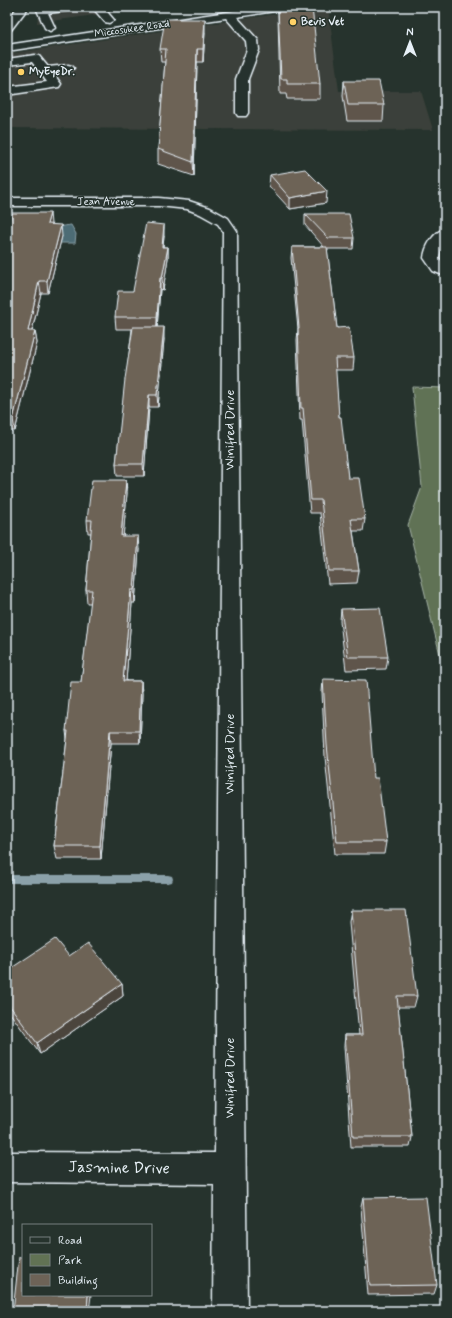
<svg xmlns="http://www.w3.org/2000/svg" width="452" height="1318" font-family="Mynerve,sans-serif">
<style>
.built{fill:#3b413a}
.green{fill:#617254;stroke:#a4b2a6}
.water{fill:#4d6c74;stroke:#8ba1a9}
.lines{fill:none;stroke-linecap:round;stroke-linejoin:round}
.stream{fill:#8ba1a9;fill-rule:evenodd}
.minor-casing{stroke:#e8f1f8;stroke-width:3}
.minor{fill:#26332d;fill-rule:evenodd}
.wall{fill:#5e554b;stroke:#e8f1f8}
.shaded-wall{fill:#4c453d;stroke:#e8f1f8}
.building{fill:#6d6357;stroke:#e8f1f8}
.poi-dot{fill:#ffd166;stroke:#26332d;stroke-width:1.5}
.labels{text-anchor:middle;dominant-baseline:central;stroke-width:3;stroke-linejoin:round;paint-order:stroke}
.far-poi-label{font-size:11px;font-weight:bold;fill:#e8f1f8;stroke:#26332d;text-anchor:start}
.far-street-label{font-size:11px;fill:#e8f1f8;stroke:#26332d}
.street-label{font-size:13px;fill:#e8f1f8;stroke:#26332d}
.near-street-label{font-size:16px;fill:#e8f1f8;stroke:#26332d}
</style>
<rect width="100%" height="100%" fill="#26332d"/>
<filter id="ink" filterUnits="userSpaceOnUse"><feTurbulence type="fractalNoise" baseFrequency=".025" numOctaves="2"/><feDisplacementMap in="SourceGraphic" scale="8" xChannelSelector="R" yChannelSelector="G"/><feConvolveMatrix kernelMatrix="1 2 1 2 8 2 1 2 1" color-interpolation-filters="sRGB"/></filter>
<g filter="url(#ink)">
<g class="built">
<polygon points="39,7 129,7 131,10 37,23"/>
<polygon points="322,7 328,7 339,91 421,91 433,130 7,128 7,54"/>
</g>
<polygon class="green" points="412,387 445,388 445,675 408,525 422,487"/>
<polygon class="water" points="71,225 76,234 75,243 60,243 56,227"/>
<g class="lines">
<polygon class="stream" points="7,875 168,875 172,876 173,879 172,882 168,883 7,883"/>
<g class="minor-casing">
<g id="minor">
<polygon points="15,7 26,7 27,9 11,30 7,31 7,21 16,9"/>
<polygon points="41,7 77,7 72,10 48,13 55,28 50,31 45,28 37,10"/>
<polygon points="92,7 103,7 114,20 109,23 105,22"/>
<polygon points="260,7 286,7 281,10 237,17 258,40 259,50 248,79 248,113 246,116 238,116 236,113 236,79 247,50 246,41 226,18 7,51 7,45"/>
<polygon points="35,55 39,56 48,67 68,65 72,66 74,68 72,70 53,73 61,84 59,87 7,95 7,87 47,82 32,62 7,65 7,59"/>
<polygon points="7,198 159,198 189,201 210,208 228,218 237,231 247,1311 213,1311 214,1184 7,1182 7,1152 215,1153 223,231 218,224 200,214 187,209 159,206 7,206"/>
<path d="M445,229v13l-4,6 -2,10 6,7v11l-12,-5 -9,-13c1,-11 10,-27 21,-29z"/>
</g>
</g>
<use href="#minor" class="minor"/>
</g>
<g class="wall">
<polygon points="278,7 320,84 320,99 287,99 286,94 280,94 278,16"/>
<polygon points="205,32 203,62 197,62 194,176 158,164 158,149 165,62 161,62 160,49"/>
<polygon points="344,81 384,105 383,121 347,121 343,96"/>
<polygon points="270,175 326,203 290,209 269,186"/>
<polygon points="305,214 354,238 353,249 327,249 337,328 354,358 353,370 335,370 339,417 348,478 365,519 363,531 353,531 359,571 357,583 328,584 320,513 310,513 302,420 300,420 297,340 298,329 291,258 292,247 324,247 305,225"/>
<polygon points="51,224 51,225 62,236 48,293 41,293 32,331 35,331 37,343 15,431 7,431 7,230"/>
<polygon points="164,236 163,247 168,247 168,258 163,290 160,289 157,327 164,339 158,407 149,407 144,476 117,476 116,464 132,329 116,329 115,317 133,291"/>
<polygon points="126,480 127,493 123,536 139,549 135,603 132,603 126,681 141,681 142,694 140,743 111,743 101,859 57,859 54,846 67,739 66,731 81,682 91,603 87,603 86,590 91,533 88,533 87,520"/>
<polygon points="341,609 388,657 386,669 346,670 340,621"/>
<polygon points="323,679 374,778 386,842 384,854 335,854 325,757 322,692"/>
<polygon points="351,910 417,996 414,1007 398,1007 412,1137 410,1147 351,1147 344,1046 345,1035 359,1035 349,922"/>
<polygon points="69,956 122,984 123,996 40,1054 7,1009 7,971"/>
<polygon points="363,1198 437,1285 434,1294 368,1295 361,1207"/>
</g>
<g class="shaded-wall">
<polygon points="205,19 205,32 203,62 203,49"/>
<polygon points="197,49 197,62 194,176 193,162"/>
<polygon points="327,191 326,203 290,209 290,198"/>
<polygon points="50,213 51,224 49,236 47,224"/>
<polygon points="61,225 62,236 48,293 47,281"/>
<polygon points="164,225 164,236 162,258 162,247"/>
<polygon points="168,247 168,258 163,290 162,278"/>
<polygon points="160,278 160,289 157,329 157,317"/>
<polygon points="39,281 41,293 29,343 28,331"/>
<polygon points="164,327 164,339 158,407 157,395"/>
<polygon points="35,331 37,343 15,431 13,419"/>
<polygon points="149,395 149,407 144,476 143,464"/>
<polygon points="126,480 127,493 122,549 121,536"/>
<polygon points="138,536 139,549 135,603 134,590"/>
<polygon points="131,590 132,603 125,694 123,681"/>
<polygon points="141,681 142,694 140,743 139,731"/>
<polygon points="110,731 111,743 101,859 100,846"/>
<polygon points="122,984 123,996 40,1054 37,1043"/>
<polygon points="88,1295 91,1295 89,1311 87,1311"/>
</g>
<g class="building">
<polygon points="278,7 312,7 320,84 287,84 287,79 281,79"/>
<polygon points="165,19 205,19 203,49 197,49 193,162 158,149 166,49 160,49"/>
<polygon points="344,81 379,81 384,105 348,105"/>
<polygon points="305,169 327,191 290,198 270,175"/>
<polygon points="12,213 50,213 47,224 61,225 47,281 39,281 28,331 35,331 13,419 7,419 7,230"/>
<polygon points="305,214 349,214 354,238 328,238"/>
<polygon points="146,223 164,225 162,247 168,247 162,278 160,278 157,317 115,317 118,291 133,291"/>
<polygon points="292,247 327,247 337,328 349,327 354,358 335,358 339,417 341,417 348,478 359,478 365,519 351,519 359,571 329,571 321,500 311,500 303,408 301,408 298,328 299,328"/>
<polygon points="133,327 164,327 157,395 149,395 143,464 116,464 125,379"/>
<polygon points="92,480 126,480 121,536 138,536 134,590 131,590 123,681 141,681 139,731 110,731 100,846 54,846 68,731 66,731 71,682 81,682 92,590 86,590 92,520 87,520"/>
<polygon points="380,608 388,657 348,657 341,609"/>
<polygon points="323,679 366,680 374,778 378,778 386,842 337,842 327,745"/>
<polygon points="351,910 406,910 417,996 397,996 412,1137 353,1137 345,1035 362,1035"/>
<polygon points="55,939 69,956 88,943 122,984 37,1043 7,1002 7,971"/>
<polygon points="426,1197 437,1285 370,1286 363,1198"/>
<polygon points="19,1257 23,1257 23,1295 88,1295 87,1311 13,1311"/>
</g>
</g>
<g class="poi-dot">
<circle cx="293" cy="22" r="4"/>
<circle cx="21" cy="72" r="4"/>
</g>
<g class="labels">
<g class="far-poi-label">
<text x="301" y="22">Bevis Vet</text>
<text x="29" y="72">MyEyeDr.</text>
</g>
<g class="far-street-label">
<text transform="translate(132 29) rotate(-8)">Miccosukee Road</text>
<text x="106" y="202">Jean Avenue</text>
</g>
<g class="street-label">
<text transform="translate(230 430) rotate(-90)">Winifred Drive</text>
<text transform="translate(230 754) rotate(-90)">Winifred Drive</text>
<text transform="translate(230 1078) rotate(-90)">Winifred Drive</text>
</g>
<g class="near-street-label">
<text transform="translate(119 1168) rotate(1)">Jasmine Drive</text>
</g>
</g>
<rect width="452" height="1318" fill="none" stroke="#26332d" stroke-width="24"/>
<rect x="12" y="12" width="428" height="1294" fill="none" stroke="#e8f1f8" stroke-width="1.5" filter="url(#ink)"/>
<rect x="22" y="1224" width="130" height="72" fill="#26332d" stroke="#747f7e"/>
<rect x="30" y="1237" width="20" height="6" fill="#26332d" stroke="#747f7e"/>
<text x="58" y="1244" font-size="12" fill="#e8f1f8">Road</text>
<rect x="30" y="1254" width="20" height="12" fill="#617254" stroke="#747f7e"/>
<text x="58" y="1264" font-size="12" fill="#e8f1f8">Park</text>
<rect x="30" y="1274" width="20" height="12" fill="#6d6357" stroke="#747f7e"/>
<text x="58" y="1284" font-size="12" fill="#e8f1f8">Building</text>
<g transform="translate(410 42)" stroke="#26332d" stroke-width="3" paint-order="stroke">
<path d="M0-3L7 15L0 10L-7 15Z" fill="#e8f1f8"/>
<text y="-6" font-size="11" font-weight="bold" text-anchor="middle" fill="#e8f1f8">N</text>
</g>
</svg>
